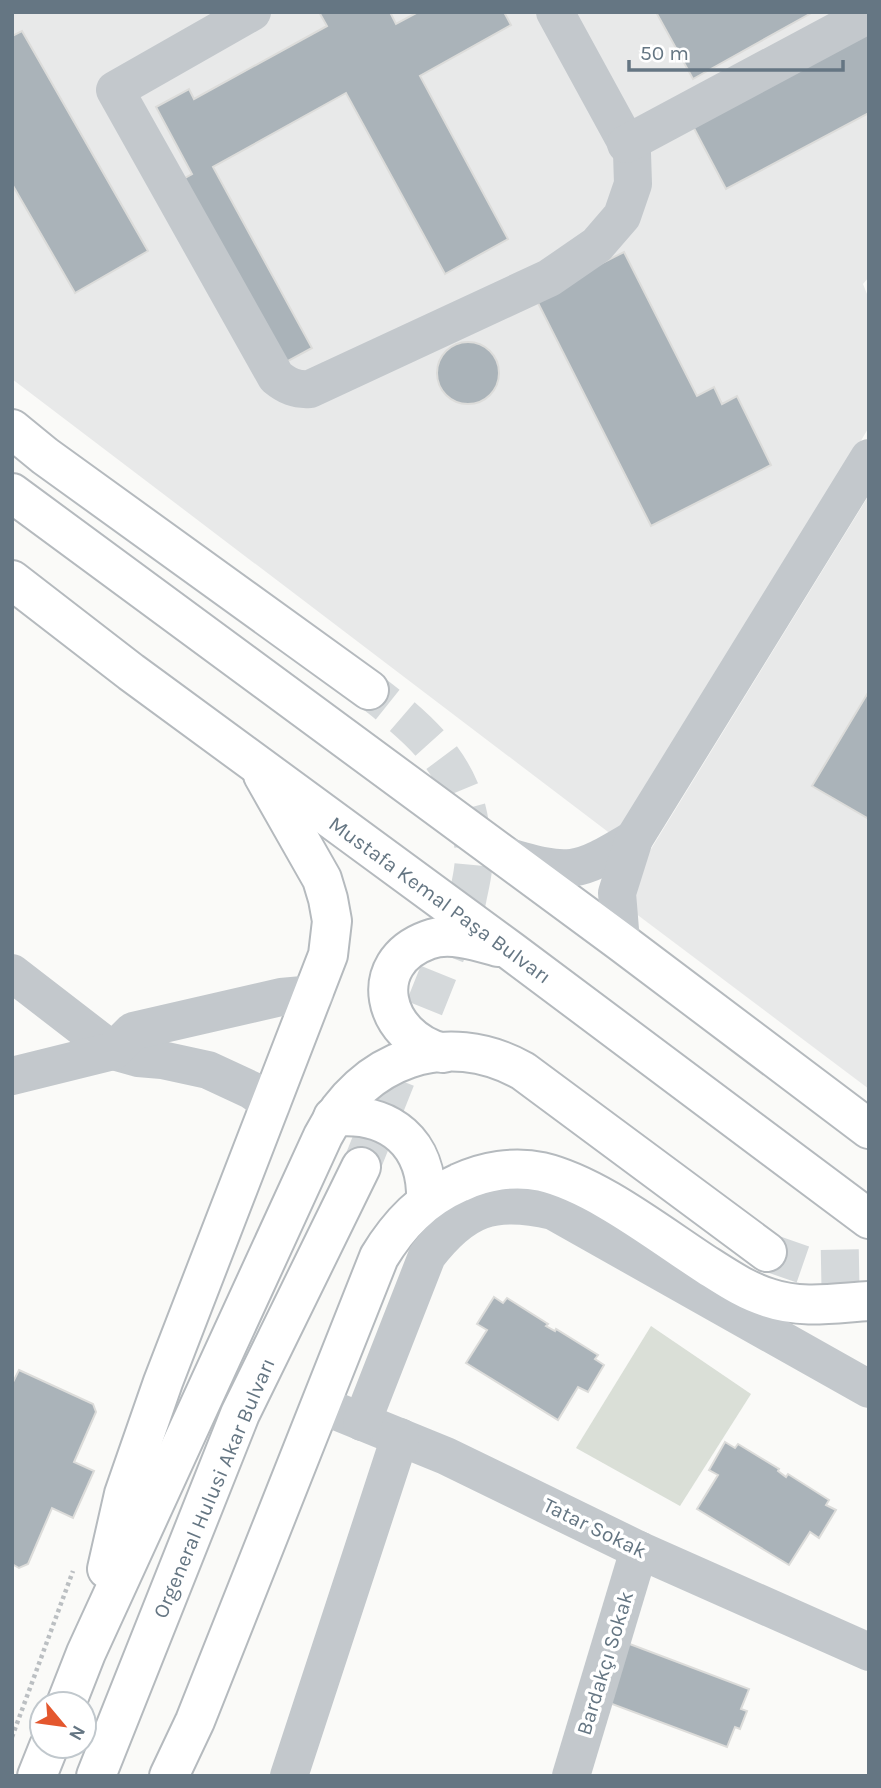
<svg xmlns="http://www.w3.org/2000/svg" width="881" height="1788" font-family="Karla,sans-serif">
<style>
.built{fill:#e8e9e9}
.green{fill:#dadfd7}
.building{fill:#aab3b9;stroke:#dcdcda;stroke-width:2}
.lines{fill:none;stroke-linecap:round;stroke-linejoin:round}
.major-tunnel{stroke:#d5d9db;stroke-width:38;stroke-dasharray:38 19;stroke-linecap:butt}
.major-casing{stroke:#b5babe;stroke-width:42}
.path{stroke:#bbbfc2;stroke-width:4.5;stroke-dasharray:3.5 3.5;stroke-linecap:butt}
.minor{stroke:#c3c8cc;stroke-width:38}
.major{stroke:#fff;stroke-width:38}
.labels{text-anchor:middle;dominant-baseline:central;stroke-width:7;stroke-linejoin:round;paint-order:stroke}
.street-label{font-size:21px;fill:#657683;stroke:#fff}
</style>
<rect width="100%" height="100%" fill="#fafaf8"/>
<g class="built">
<polygon points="12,12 869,12 869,277 863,284 869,299 869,427 624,844 12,379"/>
<polygon points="869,495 869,1089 619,901"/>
</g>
<polygon class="green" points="651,1326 751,1394 680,1506 576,1448"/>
<g class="building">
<polygon points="319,12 390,12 396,24 418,12 504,12 511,25 420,76 508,239 445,274 346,93 213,167 312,348 277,367 176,183 192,174 156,107 189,89 194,99 327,26"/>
<polygon points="656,12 813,12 693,79"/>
<polygon points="869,16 869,113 726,189 686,113"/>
<polygon points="22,31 148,251 75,293 12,184 12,36"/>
<polygon points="624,252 697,396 714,387 722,404 737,396 771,465 651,526 535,297"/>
<circle cx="468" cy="373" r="31"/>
<polygon points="869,691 869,819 812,786"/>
<polygon points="494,1297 503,1303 507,1298 548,1324 546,1326 555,1331 556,1329 598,1355 595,1359 604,1365 588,1392 578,1387 558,1420 466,1363 487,1330 477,1324"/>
<polygon points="19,1370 93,1404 96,1412 74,1462 94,1471 73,1518 52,1508 28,1564 19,1568 12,1564 12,1384"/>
<polygon points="725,1442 735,1448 738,1444 779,1469 778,1471 786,1477 788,1474 829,1500 826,1505 836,1510 819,1538 810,1532 789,1565 697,1509 718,1475 709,1470"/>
<polygon points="627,1643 749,1689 741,1709 747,1711 740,1729 735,1727 727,1747 604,1701"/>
</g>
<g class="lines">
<g class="major-tunnel">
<path d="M361,1167l106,-266c2,-11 5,-22 6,-32 2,-14 0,-30 -3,-44 -9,-62 -54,-99 -101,-135"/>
<polyline points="767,1252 816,1269 869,1268"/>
</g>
<g class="major-casing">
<g id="major">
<polyline points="12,429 45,456 369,690"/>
<polyline points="12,493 621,942 869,1129"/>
<polyline points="12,580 131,672 511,951 869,1219"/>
<path d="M443,1053c-61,-16 -78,-90 -15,-113 21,-8 49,1 70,7"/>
<path d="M333,1117c57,-6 95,26 93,84"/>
<polyline points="107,1569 124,1494 163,1382 328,955 332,921 328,899 322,879 263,775"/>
<path d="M66,1704l20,-51 237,-517c39,-77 123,-108 200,-65l244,181"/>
<polyline points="37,1776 49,1746"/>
<polyline points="96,1776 240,1414 361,1167"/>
<path d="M169,1776l26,-55 184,-464c20,-33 44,-58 80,-74 25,-12 55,-17 83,-11 55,13 118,63 166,94 19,12 38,25 61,32 32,11 66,5 100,3"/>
</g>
</g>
<polyline class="path" points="12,1737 73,1571"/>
<g class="minor">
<path d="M252,12l-137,78 161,287c11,9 20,13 34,12l239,-111 48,-33 25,-29 11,-32 -1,-31 -77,-141"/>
<polyline points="626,144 869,14"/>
<path d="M505,856c65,19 71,18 129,-17"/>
<polyline points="621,942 617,893 634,839 869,458"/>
<polyline points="12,973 113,1051 138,1058 162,1060 208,1070 251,1090 271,1104"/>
<polyline points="12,1076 113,1051 133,1031 281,997 314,994"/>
<polyline points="338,1412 446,1456 639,1550 869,1652"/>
<path d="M362,1422l65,-166c37,-48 66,-59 126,-45l316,178"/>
<polyline points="289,1776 400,1437"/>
<polyline points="571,1776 639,1550"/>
</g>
<use href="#major" class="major"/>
</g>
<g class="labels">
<g class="street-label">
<text transform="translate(440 900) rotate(36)">Mustafa Kemal Paşa Bulvarı</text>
<text transform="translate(214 1488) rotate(-67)">Orgeneral Hulusi Akar Bulvarı</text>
<text transform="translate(595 1528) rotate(26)">Tatar Sokak</text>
<text transform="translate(605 1663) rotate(-73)">Bardakçı Sokak</text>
</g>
</g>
<rect width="881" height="1788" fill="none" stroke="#657683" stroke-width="28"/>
<g transform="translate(63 1725) rotate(119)"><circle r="33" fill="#ffffff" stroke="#c1c8cd" stroke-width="2"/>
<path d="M0-5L12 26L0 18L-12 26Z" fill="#e4572e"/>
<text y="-10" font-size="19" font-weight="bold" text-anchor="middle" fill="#657683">N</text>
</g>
<path d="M629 60v10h214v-10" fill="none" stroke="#657683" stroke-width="3.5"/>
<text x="640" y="60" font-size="21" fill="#657683" stroke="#ffffff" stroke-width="5" paint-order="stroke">50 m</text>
</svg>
